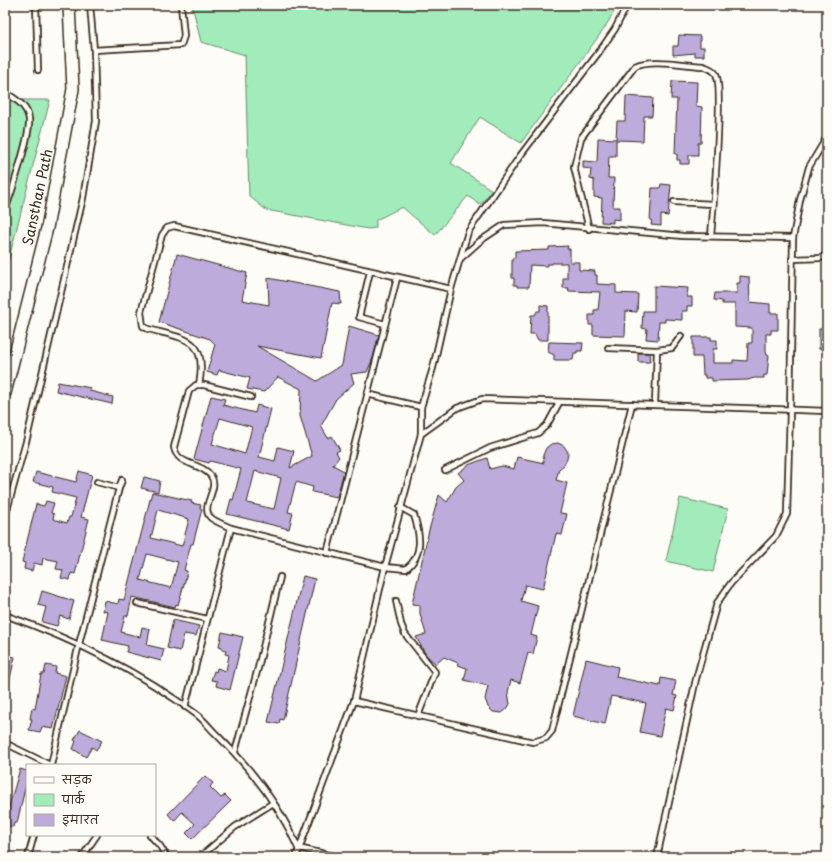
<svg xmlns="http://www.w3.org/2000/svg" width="832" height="862" font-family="'Playpen Sans','Playpen Sans Deva',sans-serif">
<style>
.green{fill:#a2ebba;stroke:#6e8a6c}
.building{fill:#bcabdb;stroke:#3b2a1e;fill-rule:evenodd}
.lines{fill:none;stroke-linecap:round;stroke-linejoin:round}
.service-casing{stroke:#3b2a1e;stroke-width:8}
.tertiary-casing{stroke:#3b2a1e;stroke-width:14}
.service{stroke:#fdfcf7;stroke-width:4.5}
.tertiary{stroke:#fdfcf7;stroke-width:11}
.labels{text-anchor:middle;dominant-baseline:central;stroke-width:3;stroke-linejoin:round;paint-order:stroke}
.street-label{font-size:14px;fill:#3b2a1e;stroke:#fdfcf7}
</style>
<rect width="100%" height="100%" fill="#fdfcf7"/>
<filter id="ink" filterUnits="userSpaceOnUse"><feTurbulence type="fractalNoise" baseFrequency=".025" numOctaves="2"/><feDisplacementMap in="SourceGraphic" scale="8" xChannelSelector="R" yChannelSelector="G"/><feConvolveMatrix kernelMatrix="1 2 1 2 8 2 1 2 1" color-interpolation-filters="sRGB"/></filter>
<g filter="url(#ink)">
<g class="green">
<polygon points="192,5 618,5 604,29 521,143 480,117 451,163 492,190 480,205 468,196 435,235 402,207 376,220 376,228 368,229 266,210 249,196 245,55 201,42"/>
<polygon points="5,100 50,100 5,274"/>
<polygon points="680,498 728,509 713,572 666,561"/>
</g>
<g class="building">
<polygon points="679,35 700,36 700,47 704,47 704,56 695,56 695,53 673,55 673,46 678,46"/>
<polygon points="672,81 697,82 696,106 702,107 701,143 698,143 698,155 689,155 689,164 680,164 680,160 677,160 677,154 675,154 677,99 671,99"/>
<polygon points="626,96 653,98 652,116 644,116 643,141 616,140 616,156 609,156 608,178 614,178 613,207 620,207 620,220 613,219 613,223 601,222 602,198 594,197 594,180 590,179 591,169 583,168 583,161 597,162 598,138 616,139 617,121 625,121"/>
<polygon points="661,184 671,185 668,216 661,215 661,226 651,225 652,220 650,220 652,188 660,188"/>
<polygon points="568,246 567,249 570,249 570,262 579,262 579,270 595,271 595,275 597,275 597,284 616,285 616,293 638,294 637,312 626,311 625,336 593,335 593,325 589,325 589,315 594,315 594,310 598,310 600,292 568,291 569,288 563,288 563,278 567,278 567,263 552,263 552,264 547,264 547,266 530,265 529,287 517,287 517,285 514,285 514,278 512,278 512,258 515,258 515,251 549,250 549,247"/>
<path d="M177,254l70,19 -5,27 27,5 -1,-27 72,14 1,12 -9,-1 -11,55 -64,-12 60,35 25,-16 7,-39 30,9 -6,23 -6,14 -16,2 3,9 -18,16 -15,27 7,12 4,-2 8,14 -4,2 3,5 -6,8 11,6 -7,26 -25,-5 1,-5 -17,-5 -8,30 5,1 -4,16 -62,-15 4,-15 2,1 8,-31 -31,-8 -1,2 -15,-4 17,-63 14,3 -2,6 32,8 2,-8 14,4 -12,48 16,4 3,-14 16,4 -4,17 22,-12 -12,-40 1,-27 -23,-12 -14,15 -17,-3 3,-11 -31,-8 -2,5 -10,-3 8,-28 -5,-5 -51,-17zM220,418l32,9 -7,27 -33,-10zM255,471l26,7 -7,31 -27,-6z"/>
<polygon points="740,276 749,277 750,302 770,304 770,313 778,313 778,330 771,330 771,334 766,334 766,351 767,355 769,355 767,375 764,375 764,378 754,378 748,380 712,381 712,378 705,378 705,375 703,375 702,357 693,357 693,337 711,337 711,340 717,340 717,349 713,349 713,363 733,363 733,360 747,361 748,343 752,343 752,328 735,327 735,304 722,304 722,301 714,300 715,293 737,293 737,283 740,283"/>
<polygon points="654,286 688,288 687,297 692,297 692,306 687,306 687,311 682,311 682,320 665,319 665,322 659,322 658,340 646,339 647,329 642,328 643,311 654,311"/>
<polygon points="540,305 548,306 548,340 538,340 535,334 530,334 531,315 535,315 537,311 540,311"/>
<rect x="819" y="329" width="8" height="20"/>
<polygon points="549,342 583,343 582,351 577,351 577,353 574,353 573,360 554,360 554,355 548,352"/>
<polygon points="638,353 649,353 650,362 638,362"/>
<polygon points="58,382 91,388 90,391 113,397 112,404 56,391"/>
<polygon points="558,443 564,446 568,452 567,459 564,465 559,469 556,480 567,483 560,513 567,514 562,535 556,534 543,589 525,585 521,601 538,606 531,635 537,637 533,654 528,653 520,683 511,680 508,692 510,704 507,709 502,713 493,712 488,707 485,699 488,686 464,680 467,668 457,665 458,663 444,657 436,664 426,655 416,637 426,634 420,614 420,605 412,604 429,530 439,495 447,502 456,487 464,480 458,473 468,465 487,458 490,469 502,466 514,469 517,457 544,463 543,455 546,448 551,444"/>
<polygon points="79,471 92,475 81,517 89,519 75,574 71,573 70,580 61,578 63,570 56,569 58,561 43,558 42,565 34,563 32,571 24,569 25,563 22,562 36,504 44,506 46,501 54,503 51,513 54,514 53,519 67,523 69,517 71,517 76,498 52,492 53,487 33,482 36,472 76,482"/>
<polygon points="144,477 160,481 158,492 141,488"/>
<path d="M152,492l40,9 -1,2 10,2 -1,3 2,1 -9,35h-2l-7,26 3,1 -2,10 -7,24 -2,-1 -1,3 -43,-10 -4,19h-3l-4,16 19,5 2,-10 8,2 -3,16 17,4 -3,12 -35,-9 2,-6 -26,-6 6,-28 -5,-1 2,-10 13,3 1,-5 5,1zM158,510l31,9 -7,27 -31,-8zM147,554l31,8 -7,26 -31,-8z"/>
<polygon points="303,576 315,579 283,720 280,719 279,724 268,722"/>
<polygon points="42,591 74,601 69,619 60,616 57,626 42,622 46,607 38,605"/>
<polygon points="173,620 199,626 196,636 184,634 180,651 167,648"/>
<polygon points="222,632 243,637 230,690 216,686 217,681 211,680 214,671 216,672 217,668 226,671 229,655 225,654 226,651 222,650 222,647 219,646"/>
<polygon points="5,655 15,657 8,687 5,687"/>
<polygon points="586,659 618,667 616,677 660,686 661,678 676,681 673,695 677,696 674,710 666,708 660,736 640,732 646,703 611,696 605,724 573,716"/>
<polygon points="46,665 56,667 55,673 66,676 53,729 42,727 40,732 29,730 32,719 30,719 32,708 35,709 41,674 44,674"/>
<polygon points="80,730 102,741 96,750 92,747 86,757 73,749 76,741 74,740"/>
<polygon points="20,769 27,771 27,780 17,823 14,823 13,827 5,825 5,820"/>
<polygon points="205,776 213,783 210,787 221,798 225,795 231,801 192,839 186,833 195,824 182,812 174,821 168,814"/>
</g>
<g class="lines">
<g class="service-casing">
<g id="service">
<polyline points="36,5 38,70"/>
<polyline points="94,50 181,45 184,36 181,5"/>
<path d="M5,92c10,7 22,13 24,27 2,14 -18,75 -24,92"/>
<polyline points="674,202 713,204"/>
<path d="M589,229l-15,-62 7,-29 54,-72c16,-8 49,-1 68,0 5,2 10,3 13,8 8,15 -3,137 -5,162"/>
<polyline points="461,258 480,241 504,225 543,223 683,236 793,238"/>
<polyline points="792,259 821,258 827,254"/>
<polyline points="370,272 359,317 385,324"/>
<polyline points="608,348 657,350"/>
<path d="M199,385c9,-47 -13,-46 -51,-56l-5,-3 -2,-14 21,-77 5,-7 7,-2 277,63"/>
<polyline points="367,394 421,407"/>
<path d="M251,397l-47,-12h-8l-7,6 -15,56c3,19 27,15 37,29 9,13 -12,31 0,42 5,4 14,7 20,10l154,39 21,2c18,-14 14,-35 8,-54l-14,-8"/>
<polyline points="655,404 657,350 672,348 681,336"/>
<polyline points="421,434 457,408 482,399 827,411"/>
<polyline points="445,470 490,448 538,433 547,425 559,403"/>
<polyline points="119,488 122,480"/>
<polyline points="5,517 27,438 83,198 96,121 94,50 90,5"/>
<polyline points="327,553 397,278"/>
<polyline points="396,601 401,624 405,634 435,672 418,716"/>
<polyline points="137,603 207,619"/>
<path d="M5,615c68,24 133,56 191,99 7,5 13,13 19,19 34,33 64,71 83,115"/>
<polyline points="354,701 533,742 546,738 552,731 632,404"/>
<polyline points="185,707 231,528"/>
<polyline points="5,743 50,765"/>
<polyline points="235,752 258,668 280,577"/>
<polyline points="51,765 79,644 119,488 97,482"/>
<polyline points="150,835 160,846 167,857"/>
<polyline points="298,848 338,857"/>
<polyline points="28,857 34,835"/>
<polyline points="82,857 97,835"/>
<polyline points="200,857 235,827 273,803"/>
<polyline points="296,857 354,701 385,567 421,434 421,407 433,368 451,289 468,232 520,156 599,52 615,29 627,5"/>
<polyline points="657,857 696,679 717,603 731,583 776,536 787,514 790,410 793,238 800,200 809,167 827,137"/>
</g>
</g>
<g class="tertiary-casing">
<polyline id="tertiary" points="5,393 47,228 73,89 69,5"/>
</g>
<use href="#service" class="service"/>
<use href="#tertiary" class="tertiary"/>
</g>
</g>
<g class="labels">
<g class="street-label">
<text transform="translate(37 197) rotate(-78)">Sansthan Path</text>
</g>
</g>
<rect width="832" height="862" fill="none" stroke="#fdfcf7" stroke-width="20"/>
<rect x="10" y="10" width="812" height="842" fill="none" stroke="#3b2a1e" stroke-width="1.5" filter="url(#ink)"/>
<rect x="26" y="764" width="130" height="72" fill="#fdfcf7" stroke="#afa8a0"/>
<rect x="34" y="777" width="20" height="6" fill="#fdfcf7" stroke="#afa8a0"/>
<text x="62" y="784" font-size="12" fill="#3b2a1e">सड़क</text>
<rect x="34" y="794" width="20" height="12" fill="#a2ebba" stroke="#afa8a0"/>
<text x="62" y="804" font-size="12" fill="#3b2a1e">पार्क</text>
<rect x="34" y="814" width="20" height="12" fill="#bcabdb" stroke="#afa8a0"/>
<text x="62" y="824" font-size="12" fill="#3b2a1e">इमारत</text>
</svg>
